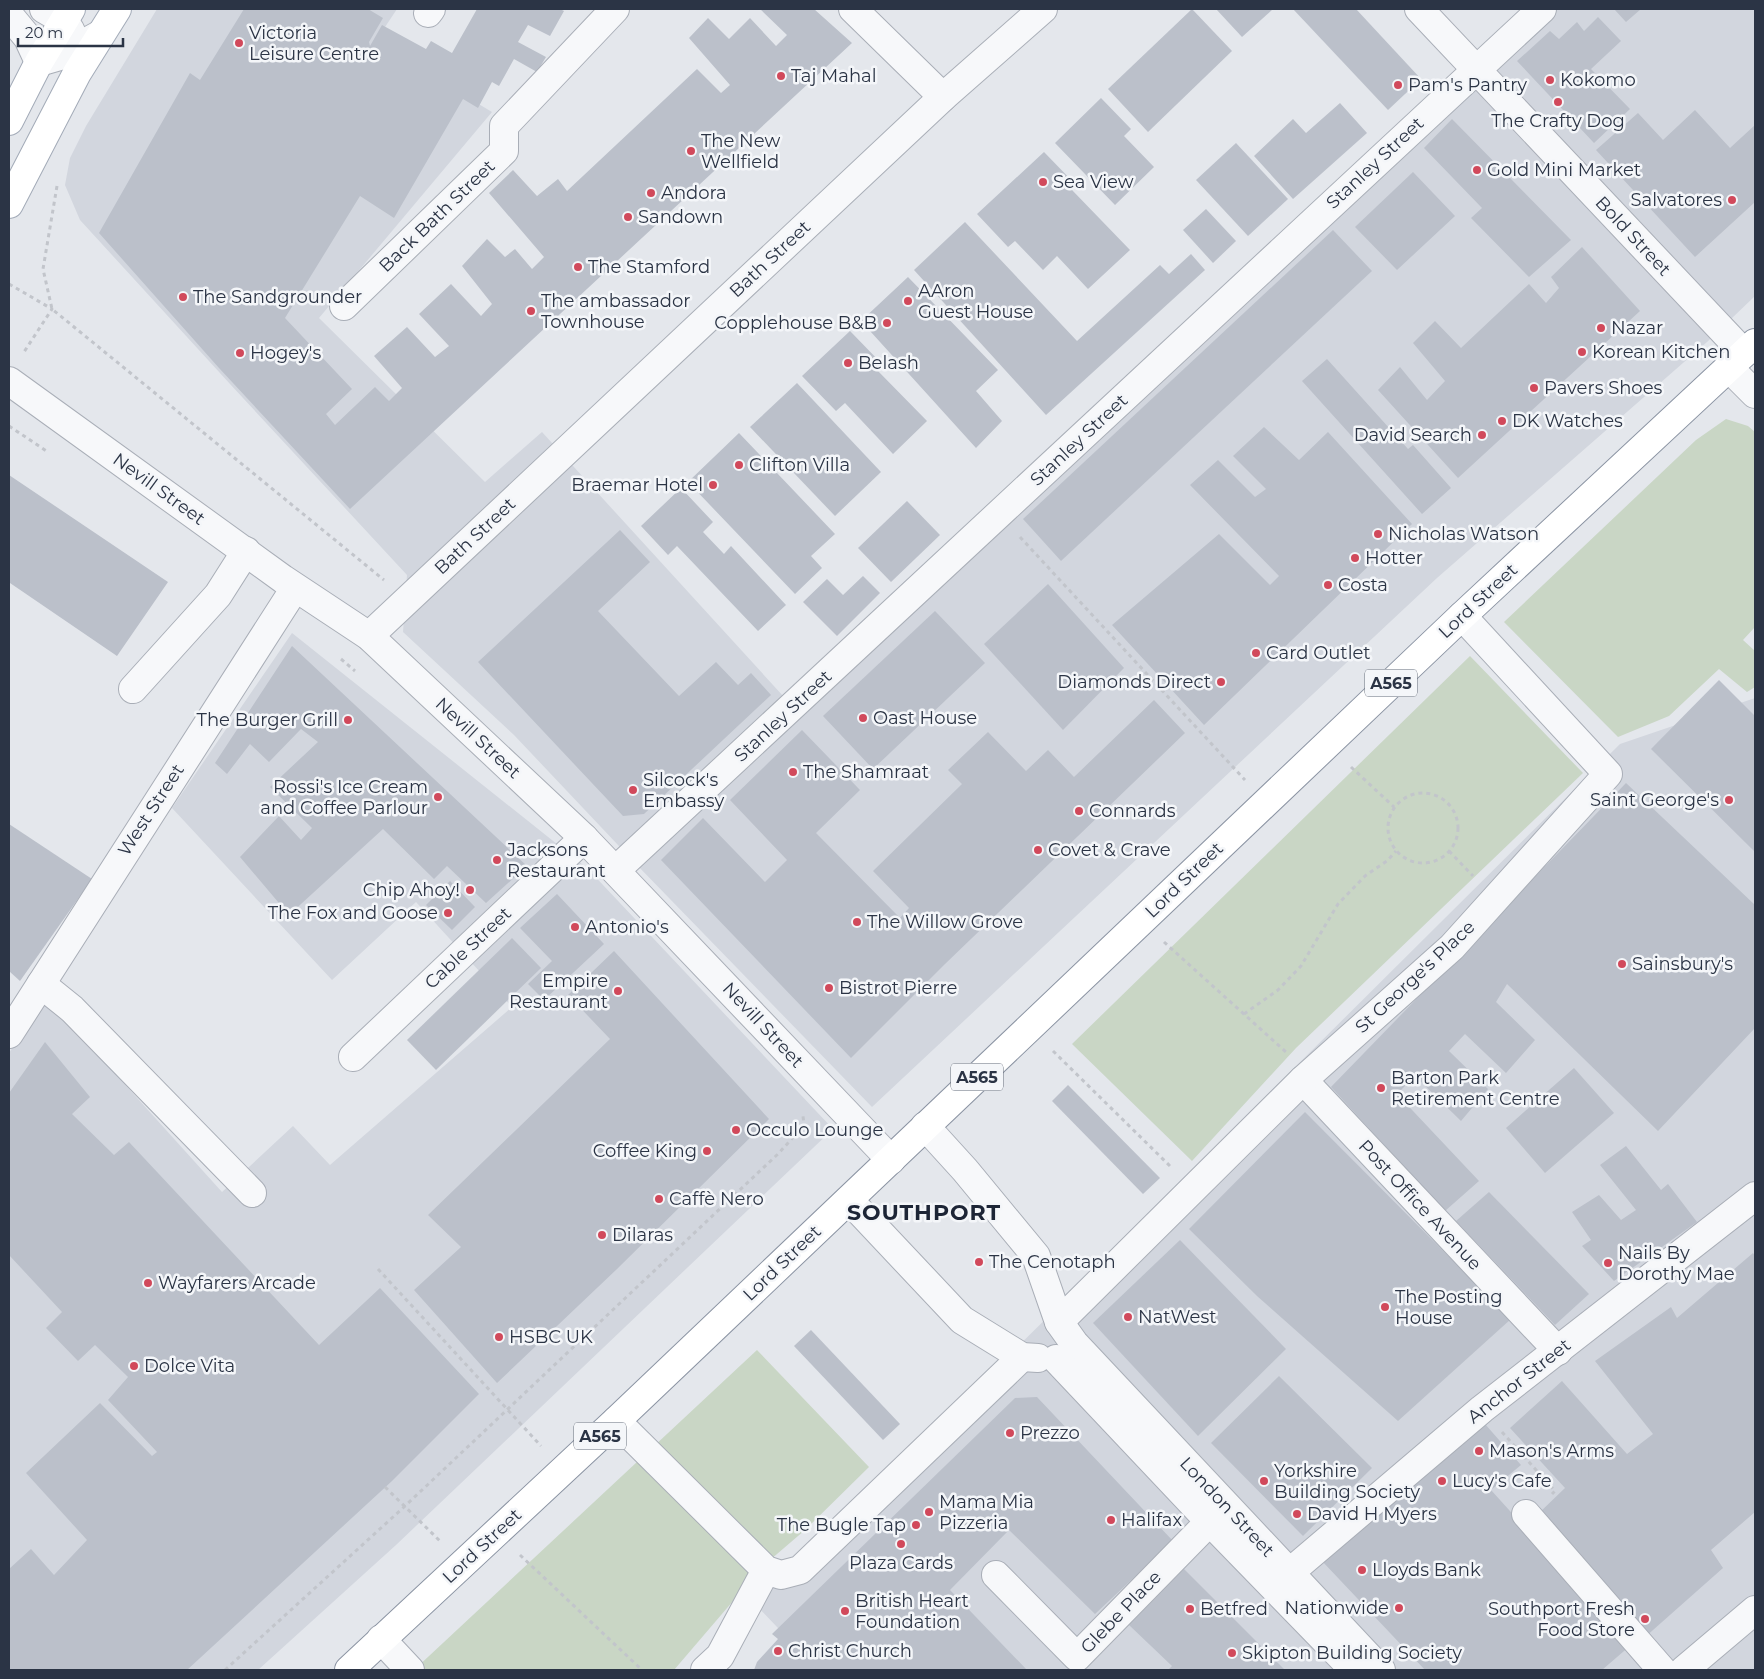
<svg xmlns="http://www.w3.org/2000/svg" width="1764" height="1679" font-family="Montserrat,sans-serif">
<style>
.built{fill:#d2d6de}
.green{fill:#c9d6c5}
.building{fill:#bbc0ca}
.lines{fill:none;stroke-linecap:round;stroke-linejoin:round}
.minor-casing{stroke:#a9aeb7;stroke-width:30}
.major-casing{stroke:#a3abb8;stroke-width:30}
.highway-casing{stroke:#8b94a3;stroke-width:30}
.path{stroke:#c2c5cb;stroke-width:3;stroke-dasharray:4 4;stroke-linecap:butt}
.minor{stroke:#f7f8fa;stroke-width:28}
.major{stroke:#fff;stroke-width:28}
.highway{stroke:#fff;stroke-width:28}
.poi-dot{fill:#d1495b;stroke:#f4f6f9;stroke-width:2}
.labels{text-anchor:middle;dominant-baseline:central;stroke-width:5;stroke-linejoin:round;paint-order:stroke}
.shield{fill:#f4f6f9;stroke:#676e7b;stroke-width:1}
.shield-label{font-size:16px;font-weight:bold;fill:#2b3445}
.poi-label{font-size:18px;fill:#2b3445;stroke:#f4f6f9;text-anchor:start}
.street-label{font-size:18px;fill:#2b3445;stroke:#f4f6f9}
.district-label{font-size:22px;font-weight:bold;letter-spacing:1px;fill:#1d2536;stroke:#f4f6f9}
</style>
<rect width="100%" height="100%" fill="#e4e7ec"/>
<g class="built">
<polygon points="157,9 397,9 375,42 492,112 319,318 485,482 542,432 784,697 1525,9 1755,9 1755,296 1707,342 1437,578 872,1107 635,863 514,735 403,632 407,575 230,384 80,220 65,185 70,158 86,126"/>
<polygon points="292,633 587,868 833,1129 396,1545 258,1670 9,1670 9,1053 46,997 222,1192 293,1126 330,1165 512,1007 416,902 332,980 172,808"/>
<polygon points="1755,698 1755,1670 818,1670 756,1605 1072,1293 1266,1096 1620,744"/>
</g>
<g class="green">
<polygon points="1726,419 1748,426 1755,432 1755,627 1743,640 1755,651 1755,687 1747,692 1719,669 1669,716 1618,737 1504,622 1696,440"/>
<polygon points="1470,656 1583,773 1296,1048 1192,1161 1072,1044"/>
<polygon points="757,1350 869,1467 805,1530 763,1566 674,1670 414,1670"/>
</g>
<g class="building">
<polygon points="244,9 368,9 383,18 369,42 370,46 382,25 426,49 431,41 452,53 477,9 560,9 564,11 550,36 528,25 518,42 546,57 537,72 514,59 499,86 492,82 478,108 463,99 394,218 360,196 285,318 352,389 326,414 335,425 375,387 389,401 402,388 374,356 407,327 435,357 449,346 419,314 451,284 481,316 492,304 462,266 487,239 505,257 515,249 532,269 544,257 489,193 513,170 537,196 558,179 567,191 697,69 721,93 730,85 689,38 708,18 729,39 750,18 776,46 787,35 760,9 814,9 852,43 350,509 219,368 99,233 190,73 200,80"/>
<polygon points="1192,9 1232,51 1148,132 1108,89"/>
<polygon points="1216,9 1273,9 1242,37"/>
<polygon points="1293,9 1356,9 1421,79 1388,110"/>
<polygon points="1614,9 1641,9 1626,22"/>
<polygon points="1598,17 1621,41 1591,69 1630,109 1594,143 1517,61 1550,31 1559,39 1577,22 1584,31"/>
<polygon points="1101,98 1131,129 1124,136 1154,167 1115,205 1055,143"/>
<polygon points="1340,103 1367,133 1293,199 1254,156 1293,119 1306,133"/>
<polygon points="1695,110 1730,148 1755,125 1755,202 1695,257 1596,150 1638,113 1663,140"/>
<polygon points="1452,119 1571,240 1529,277 1471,218 1482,208 1424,148"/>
<polygon points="1236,143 1288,199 1248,236 1196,180"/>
<polygon points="1044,152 1075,184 1072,190 1130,250 1088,289 1057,256 1043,270 1015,241 1008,247 977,214"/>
<polygon points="1413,172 1455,216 1397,270 1355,227"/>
<polygon points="1206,209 1236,241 1213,263 1183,230"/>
<polygon points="965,222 1077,341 1160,265 1169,274 1191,254 1205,270 1046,415 914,270"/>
<polygon points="1333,230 1372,271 1061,561 1023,519"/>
<polygon points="1582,247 1640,311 1458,478 1378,390 1400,367 1427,400 1445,381 1413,343 1435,321 1461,348 1529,284 1546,303 1559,288 1551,277"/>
<polygon points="908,277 998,370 976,391 1002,421 976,448 861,321"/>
<polygon points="850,331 882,364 876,369 927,421 893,454 845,403 836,411 802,376"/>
<polygon points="1327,359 1408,449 1413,445 1451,488 1422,514 1302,381"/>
<polygon points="797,383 881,472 835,516 750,427"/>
<polygon points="1264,427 1299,460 1328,432 1412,524 1204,725 1112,625 1219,534 1270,585 1279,576 1190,485 1218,460 1255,497 1266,489 1233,456"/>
<polygon points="739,433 835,534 811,556 822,568 795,594 688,482"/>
<polygon points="9,475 168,582 117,656 10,583 9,585"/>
<polygon points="681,488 713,522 703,532 724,554 731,546 786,605 758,631 677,546 668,555 641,526"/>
<polygon points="907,501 940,535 891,582 858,548"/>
<polygon points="620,530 650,562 598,611 679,696 716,662 738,685 751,673 771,695 644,814 623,816 478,662"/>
<polygon points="863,576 880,593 837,636 803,602 827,579 843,595"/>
<polygon points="1048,584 1124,668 1063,730 984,644"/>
<polygon points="935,611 985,663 873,769 823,716"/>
<polygon points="292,646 527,866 486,903 447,866 434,879 383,829 289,915 240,857 279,816 301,840 312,828 270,787 318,742 301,729 269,762 250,744 227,774 215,763"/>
<polygon points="1719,680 1755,716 1755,852 1651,749"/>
<polygon points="1154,700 1185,733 945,964 851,1058 661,860 703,818 765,882 787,860 730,800 802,730 860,790 816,833 900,918 909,908 873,871 962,784 948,770 988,732 1026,771 1048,750 1074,777"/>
<polygon points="1626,783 1755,905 1755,1028 1658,1131 1507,984 1496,1002 1535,1040 1506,1073 1465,1034 1449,1051 1488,1089 1461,1121 1415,1076 1397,1094 1479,1181 1445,1211 1331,1087"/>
<polygon points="9,824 92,879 20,981 9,971"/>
<polygon points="450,881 475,907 452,930 426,905"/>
<polygon points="557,894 604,944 544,1000 528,984 552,961 520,928"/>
<polygon points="512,938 541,968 436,1070 407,1040"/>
<polygon points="614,951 769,1119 617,1269 497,1383 414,1290 461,1247 428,1215 610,1039 568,995"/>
<polygon points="45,1042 90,1097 72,1114 114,1155 129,1142 319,1345 380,1288 479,1394 392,1481 187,1670 9,1670 9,1569 31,1549 54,1575 87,1540 26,1473 100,1403 152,1456 157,1452 108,1400 128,1377 95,1345 78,1361 46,1328 62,1312 9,1255 9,1093"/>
<polygon points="1574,1068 1614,1113 1545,1173 1506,1128"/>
<polygon points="1068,1085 1160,1178 1143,1194 1052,1101"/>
<polygon points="1305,1112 1511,1319 1398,1421 1257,1296 1189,1229"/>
<polygon points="1626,1146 1661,1190 1668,1184 1697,1222 1614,1281 1582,1246 1591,1240 1572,1212 1599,1195 1621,1220 1636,1210 1600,1165"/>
<polygon points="1489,1192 1589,1294 1555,1325 1456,1221"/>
<polygon points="1180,1240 1286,1349 1198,1436 1093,1323"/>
<polygon points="1753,1253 1755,1256 1755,1512 1711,1550 1723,1568 1644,1638 1538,1514 1565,1488 1510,1428 1562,1381 1627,1454 1653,1434 1595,1361 1671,1307 1677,1318"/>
<polygon points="811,1330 900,1424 883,1440 794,1346"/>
<polygon points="1279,1376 1372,1468 1303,1536 1211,1443"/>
<polygon points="1037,1397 1173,1541 1095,1614 1009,1530 950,1590 1027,1670 754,1670 757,1662 778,1639 772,1634 1015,1398"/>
<polygon points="1485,1424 1521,1465 1491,1490 1631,1645 1602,1670 1425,1670 1322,1561"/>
<polygon points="1184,1569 1285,1670 1168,1670 1172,1666 1129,1625"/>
</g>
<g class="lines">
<g class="minor-casing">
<g id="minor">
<path d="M44,9c14,8 26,14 30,31"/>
<polyline points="853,9 943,97"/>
<polyline points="1419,9 1744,353"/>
<polyline points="428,13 431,9"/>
<polyline points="9,15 28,38 39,62 63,55 99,35"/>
<polyline points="344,306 504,151 504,126 615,9"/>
<polyline points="1728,367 1755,394"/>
<polyline points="9,381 283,579 369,636 584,838 891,1160"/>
<polyline points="369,636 943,97 1043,9"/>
<polyline points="133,689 218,595 246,551"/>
<polyline points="616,870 1542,9"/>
<polyline points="41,984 72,1009 252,1193"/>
<polyline points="9,1034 295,588"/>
<polyline points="353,1057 584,838"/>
<polyline points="1303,1080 1558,1351"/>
<polyline points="925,1126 965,1170 1036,1256 1059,1322 1074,1343 1381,1670"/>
<polyline points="849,1200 962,1320 1022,1357 1038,1358"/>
<polyline points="1059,1322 1303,1080 1452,947 1608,774 1462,616"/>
<polyline points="1056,1359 1210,1522 1354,1670"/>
<polyline points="616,1421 766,1570 781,1575 800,1570 1022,1357"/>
<polyline points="1526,1514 1662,1670"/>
<polyline points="1289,1573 1482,1409 1755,1196"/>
<polyline points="996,1575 1077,1657 1222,1509"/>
<polyline points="381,1639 410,1670"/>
<polyline points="705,1670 720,1656 766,1570"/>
<polyline points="1684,1670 1755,1610"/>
</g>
</g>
<g class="major-casing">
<g id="major">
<polyline points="9,121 39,62 71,9"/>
<polyline points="9,204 77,73 117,9"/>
</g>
</g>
<g class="highway-casing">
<polyline id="highway" points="349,1670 616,1421 1462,616 1755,343"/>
</g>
<g class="path">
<polyline points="57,186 43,269 52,309 384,580"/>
<polyline points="9,284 52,309 24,352"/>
<polyline points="9,426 48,452"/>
<polyline points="1020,537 1245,780"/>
<polyline points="341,659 355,671"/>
<polyline points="1351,767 1394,807"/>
<circle cx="1423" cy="828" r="35"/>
<polyline points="1449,851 1473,876"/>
<polyline points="1164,942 1286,1052"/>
<polyline points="1244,1014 1278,990 1301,966 1338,904 1365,876 1387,861 1396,851"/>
<polyline points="1053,1051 1171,1167"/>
<polyline points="378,1269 541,1446"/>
<polyline points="1502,1432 1555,1491 1552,1494"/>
<polyline points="385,1487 441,1542"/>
<polyline points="520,1555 642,1670"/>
<polyline points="225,1670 404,1507 779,1153 804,1125 803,1116"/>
</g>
<use href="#minor" class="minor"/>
<use href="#major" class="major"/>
<use href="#highway" class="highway"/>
</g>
<g class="poi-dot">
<circle cx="239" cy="43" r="5"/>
<circle cx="781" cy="76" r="5"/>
<circle cx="1550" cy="80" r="5"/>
<circle cx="1398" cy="85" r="5"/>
<circle cx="1558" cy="102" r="5"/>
<circle cx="691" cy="151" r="5"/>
<circle cx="1477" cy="170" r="5"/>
<circle cx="1043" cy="182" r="5"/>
<circle cx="651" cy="193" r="5"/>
<circle cx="1732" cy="200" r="5"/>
<circle cx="628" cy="217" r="5"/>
<circle cx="578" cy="267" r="5"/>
<circle cx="183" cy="297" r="5"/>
<circle cx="908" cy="301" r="5"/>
<circle cx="531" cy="311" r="5"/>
<circle cx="887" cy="323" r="5"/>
<circle cx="1601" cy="328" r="5"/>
<circle cx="1582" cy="352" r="5"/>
<circle cx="240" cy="353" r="5"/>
<circle cx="848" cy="363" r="5"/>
<circle cx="1534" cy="388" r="5"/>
<circle cx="1502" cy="421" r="5"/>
<circle cx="1482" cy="435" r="5"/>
<circle cx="739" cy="465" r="5"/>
<circle cx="713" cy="485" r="5"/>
<circle cx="1378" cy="534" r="5"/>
<circle cx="1355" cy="558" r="5"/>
<circle cx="1328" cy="585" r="5"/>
<circle cx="1256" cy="653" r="5"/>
<circle cx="1221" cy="682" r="5"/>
<circle cx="863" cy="718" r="5"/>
<circle cx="348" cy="720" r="5"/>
<circle cx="793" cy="772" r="5"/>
<circle cx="633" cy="790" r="5"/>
<circle cx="438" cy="797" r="5"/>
<circle cx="1729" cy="800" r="5"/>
<circle cx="1079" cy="811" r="5"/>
<circle cx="1038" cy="850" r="5"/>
<circle cx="497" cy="860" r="5"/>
<circle cx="470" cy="890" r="5"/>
<circle cx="448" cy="913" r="5"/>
<circle cx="857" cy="922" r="5"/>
<circle cx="575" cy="927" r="5"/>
<circle cx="1622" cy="964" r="5"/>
<circle cx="829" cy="988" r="5"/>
<circle cx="618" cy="991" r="5"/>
<circle cx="1381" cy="1088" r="5"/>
<circle cx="736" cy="1130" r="5"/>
<circle cx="707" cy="1151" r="5"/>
<circle cx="659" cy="1199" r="5"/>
<circle cx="602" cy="1235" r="5"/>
<circle cx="979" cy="1262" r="5"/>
<circle cx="1608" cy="1263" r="5"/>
<circle cx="148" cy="1283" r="5"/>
<circle cx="1385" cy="1307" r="5"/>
<circle cx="1128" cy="1317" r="5"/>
<circle cx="499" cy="1337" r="5"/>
<circle cx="134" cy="1366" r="5"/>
<circle cx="1010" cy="1433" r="5"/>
<circle cx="1479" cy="1451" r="5"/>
<circle cx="1264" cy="1481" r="5"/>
<circle cx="1442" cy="1481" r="5"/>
<circle cx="929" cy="1512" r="5"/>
<circle cx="1297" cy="1514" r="5"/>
<circle cx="1111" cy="1520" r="5"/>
<circle cx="916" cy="1525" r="5"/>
<circle cx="901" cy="1544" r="5"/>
<circle cx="1362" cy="1570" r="5"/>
<circle cx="1399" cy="1608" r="5"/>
<circle cx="1190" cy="1609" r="5"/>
<circle cx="845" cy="1611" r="5"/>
<circle cx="1645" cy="1619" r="5"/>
<circle cx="778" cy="1651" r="5"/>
<circle cx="1232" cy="1653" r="5"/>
</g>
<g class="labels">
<g class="shield">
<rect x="1365" y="669.5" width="52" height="27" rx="4"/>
<rect x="951" y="1063.5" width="52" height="27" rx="4"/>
<rect x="574" y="1422.5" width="52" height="27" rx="4"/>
</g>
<g class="shield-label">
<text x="1391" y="683">A565</text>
<text x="977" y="1077">A565</text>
<text x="600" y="1436">A565</text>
</g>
<g class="poi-label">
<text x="249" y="33">Victoria<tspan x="249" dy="21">Leisure Centre</tspan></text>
<text x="791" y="76">Taj Mahal</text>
<text x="1560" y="80">Kokomo</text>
<text x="1408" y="85">Pam's Pantry</text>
<text x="1558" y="121" text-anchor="middle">The Crafty Dog</text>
<text x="701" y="141">The New<tspan x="701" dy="21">Wellfield</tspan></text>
<text x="1487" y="170">Gold Mini Market</text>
<text x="1053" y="182">Sea View</text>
<text x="661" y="193">Andora</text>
<text x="1722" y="200" text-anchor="end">Salvatores</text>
<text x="638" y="217">Sandown</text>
<text x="588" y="267">The Stamford</text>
<text x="918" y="291">AAron<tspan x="918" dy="21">Guest House</tspan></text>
<text x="193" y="297">The Sandgrounder</text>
<text x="541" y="301">The ambassador<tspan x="541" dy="21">Townhouse</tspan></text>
<text x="877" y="323" text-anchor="end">Copplehouse B&amp;B</text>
<text x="1611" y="328">Nazar</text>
<text x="1592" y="352">Korean Kitchen</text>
<text x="250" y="353">Hogey's</text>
<text x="858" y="363">Belash</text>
<text x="1544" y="388">Pavers Shoes</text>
<text x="1512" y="421">DK Watches</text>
<text x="1472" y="435" text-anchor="end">David Search</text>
<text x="749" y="465">Clifton Villa</text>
<text x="703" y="485" text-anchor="end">Braemar Hotel</text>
<text x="1388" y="534">Nicholas Watson</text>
<text x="1365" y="558">Hotter</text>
<text x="1338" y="585">Costa</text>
<text x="1266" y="653">Card Outlet</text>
<text x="1211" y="682" text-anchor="end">Diamonds Direct</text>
<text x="873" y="718">Oast House</text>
<text x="338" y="720" text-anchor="end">The Burger Grill</text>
<text x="803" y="772">The Shamraat</text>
<text x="643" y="780">Silcock's<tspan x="643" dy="21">Embassy</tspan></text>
<text x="428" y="787" text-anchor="end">Rossi's Ice Cream<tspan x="428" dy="21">and Coffee Parlour</tspan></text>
<text x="1719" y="800" text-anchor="end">Saint George's</text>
<text x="1089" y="811">Connards</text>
<text x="507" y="850">Jacksons<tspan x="507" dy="21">Restaurant</tspan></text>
<text x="1048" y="850">Covet &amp; Crave</text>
<text x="460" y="890" text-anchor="end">Chip Ahoy!</text>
<text x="438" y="913" text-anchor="end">The Fox and Goose</text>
<text x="867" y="922">The Willow Grove</text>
<text x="585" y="927">Antonio's</text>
<text x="1632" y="964">Sainsbury's</text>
<text x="608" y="981" text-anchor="end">Empire<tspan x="608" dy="21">Restaurant</tspan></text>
<text x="839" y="988">Bistrot Pierre</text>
<text x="1391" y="1078">Barton Park<tspan x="1391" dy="21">Retirement Centre</tspan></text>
<text x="746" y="1130">Occulo Lounge</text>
<text x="697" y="1151" text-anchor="end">Coffee King</text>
<text x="669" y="1199">Caffè Nero</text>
<text x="612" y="1235">Dilaras</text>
<text x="1618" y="1253">Nails By<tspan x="1618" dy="21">Dorothy Mae</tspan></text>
<text x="989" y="1262">The Cenotaph</text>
<text x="158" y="1283">Wayfarers Arcade</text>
<text x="1395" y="1297">The Posting<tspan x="1395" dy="21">House</tspan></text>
<text x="1138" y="1317">NatWest</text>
<text x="509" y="1337">HSBC UK</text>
<text x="144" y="1366">Dolce Vita</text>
<text x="1020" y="1433">Prezzo</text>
<text x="1489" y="1451">Mason's Arms</text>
<text x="1274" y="1471">Yorkshire<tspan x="1274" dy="21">Building Society</tspan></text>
<text x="1452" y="1481">Lucy's Cafe</text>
<text x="939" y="1502">Mama Mia<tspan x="939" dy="21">Pizzeria</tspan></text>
<text x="1307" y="1514">David H Myers</text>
<text x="1121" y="1520">Halifax</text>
<text x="906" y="1525" text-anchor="end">The Bugle Tap</text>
<text x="901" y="1563" text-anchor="middle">Plaza Cards</text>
<text x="1372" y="1570">Lloyds Bank</text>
<text x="855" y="1601">British Heart<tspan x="855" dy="21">Foundation</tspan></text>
<text x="1389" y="1608" text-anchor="end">Nationwide</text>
<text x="1200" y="1609">Betfred</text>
<text x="1635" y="1609" text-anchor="end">Southport Fresh<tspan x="1635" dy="21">Food Store</tspan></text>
<text x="788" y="1651">Christ Church</text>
<text x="1242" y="1653">Skipton Building Society</text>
</g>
<g class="street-label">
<text transform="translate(1375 163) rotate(-43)">Stanley Street</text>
<text transform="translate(437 216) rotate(-44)">Back Bath Street</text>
<text transform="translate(1633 236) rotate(47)">Bold Street</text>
<text transform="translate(770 259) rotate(-43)">Bath Street</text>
<text transform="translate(1079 440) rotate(-43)">Stanley Street</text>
<text transform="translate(159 489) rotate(36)">Nevill Street</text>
<text transform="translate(475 536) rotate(-43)">Bath Street</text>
<text transform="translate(1478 601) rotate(-43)">Lord Street</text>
<text transform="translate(783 716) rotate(-43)">Stanley Street</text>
<text transform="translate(478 738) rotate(43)">Nevill Street</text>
<text transform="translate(151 810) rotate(-57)">West Street</text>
<text transform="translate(1184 880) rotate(-44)">Lord Street</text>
<text transform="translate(468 948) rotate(-43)">Cable Street</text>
<text transform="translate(1415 977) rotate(-43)">St George's Place</text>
<text transform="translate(763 1025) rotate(47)">Nevill Street</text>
<text transform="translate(1420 1205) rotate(47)">Post Office Avenue</text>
<text transform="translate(782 1263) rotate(-44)">Lord Street</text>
<text transform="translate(1519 1381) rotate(-38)">Anchor Street</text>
<text transform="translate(1227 1507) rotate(47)">London Street</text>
<text transform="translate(482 1546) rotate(-43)">Lord Street</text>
<text transform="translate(1121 1612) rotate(-46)">Glebe Place</text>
</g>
<g class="district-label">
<text x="924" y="1212">SOUTHPORT</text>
</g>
</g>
<rect width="1764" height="1679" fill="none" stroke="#2b3445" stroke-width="20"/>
<path d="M18 38v8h105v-8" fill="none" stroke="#2b3445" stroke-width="2.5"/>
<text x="25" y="38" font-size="15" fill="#2b3445" stroke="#f4f6f9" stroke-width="4" paint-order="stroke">20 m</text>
</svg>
